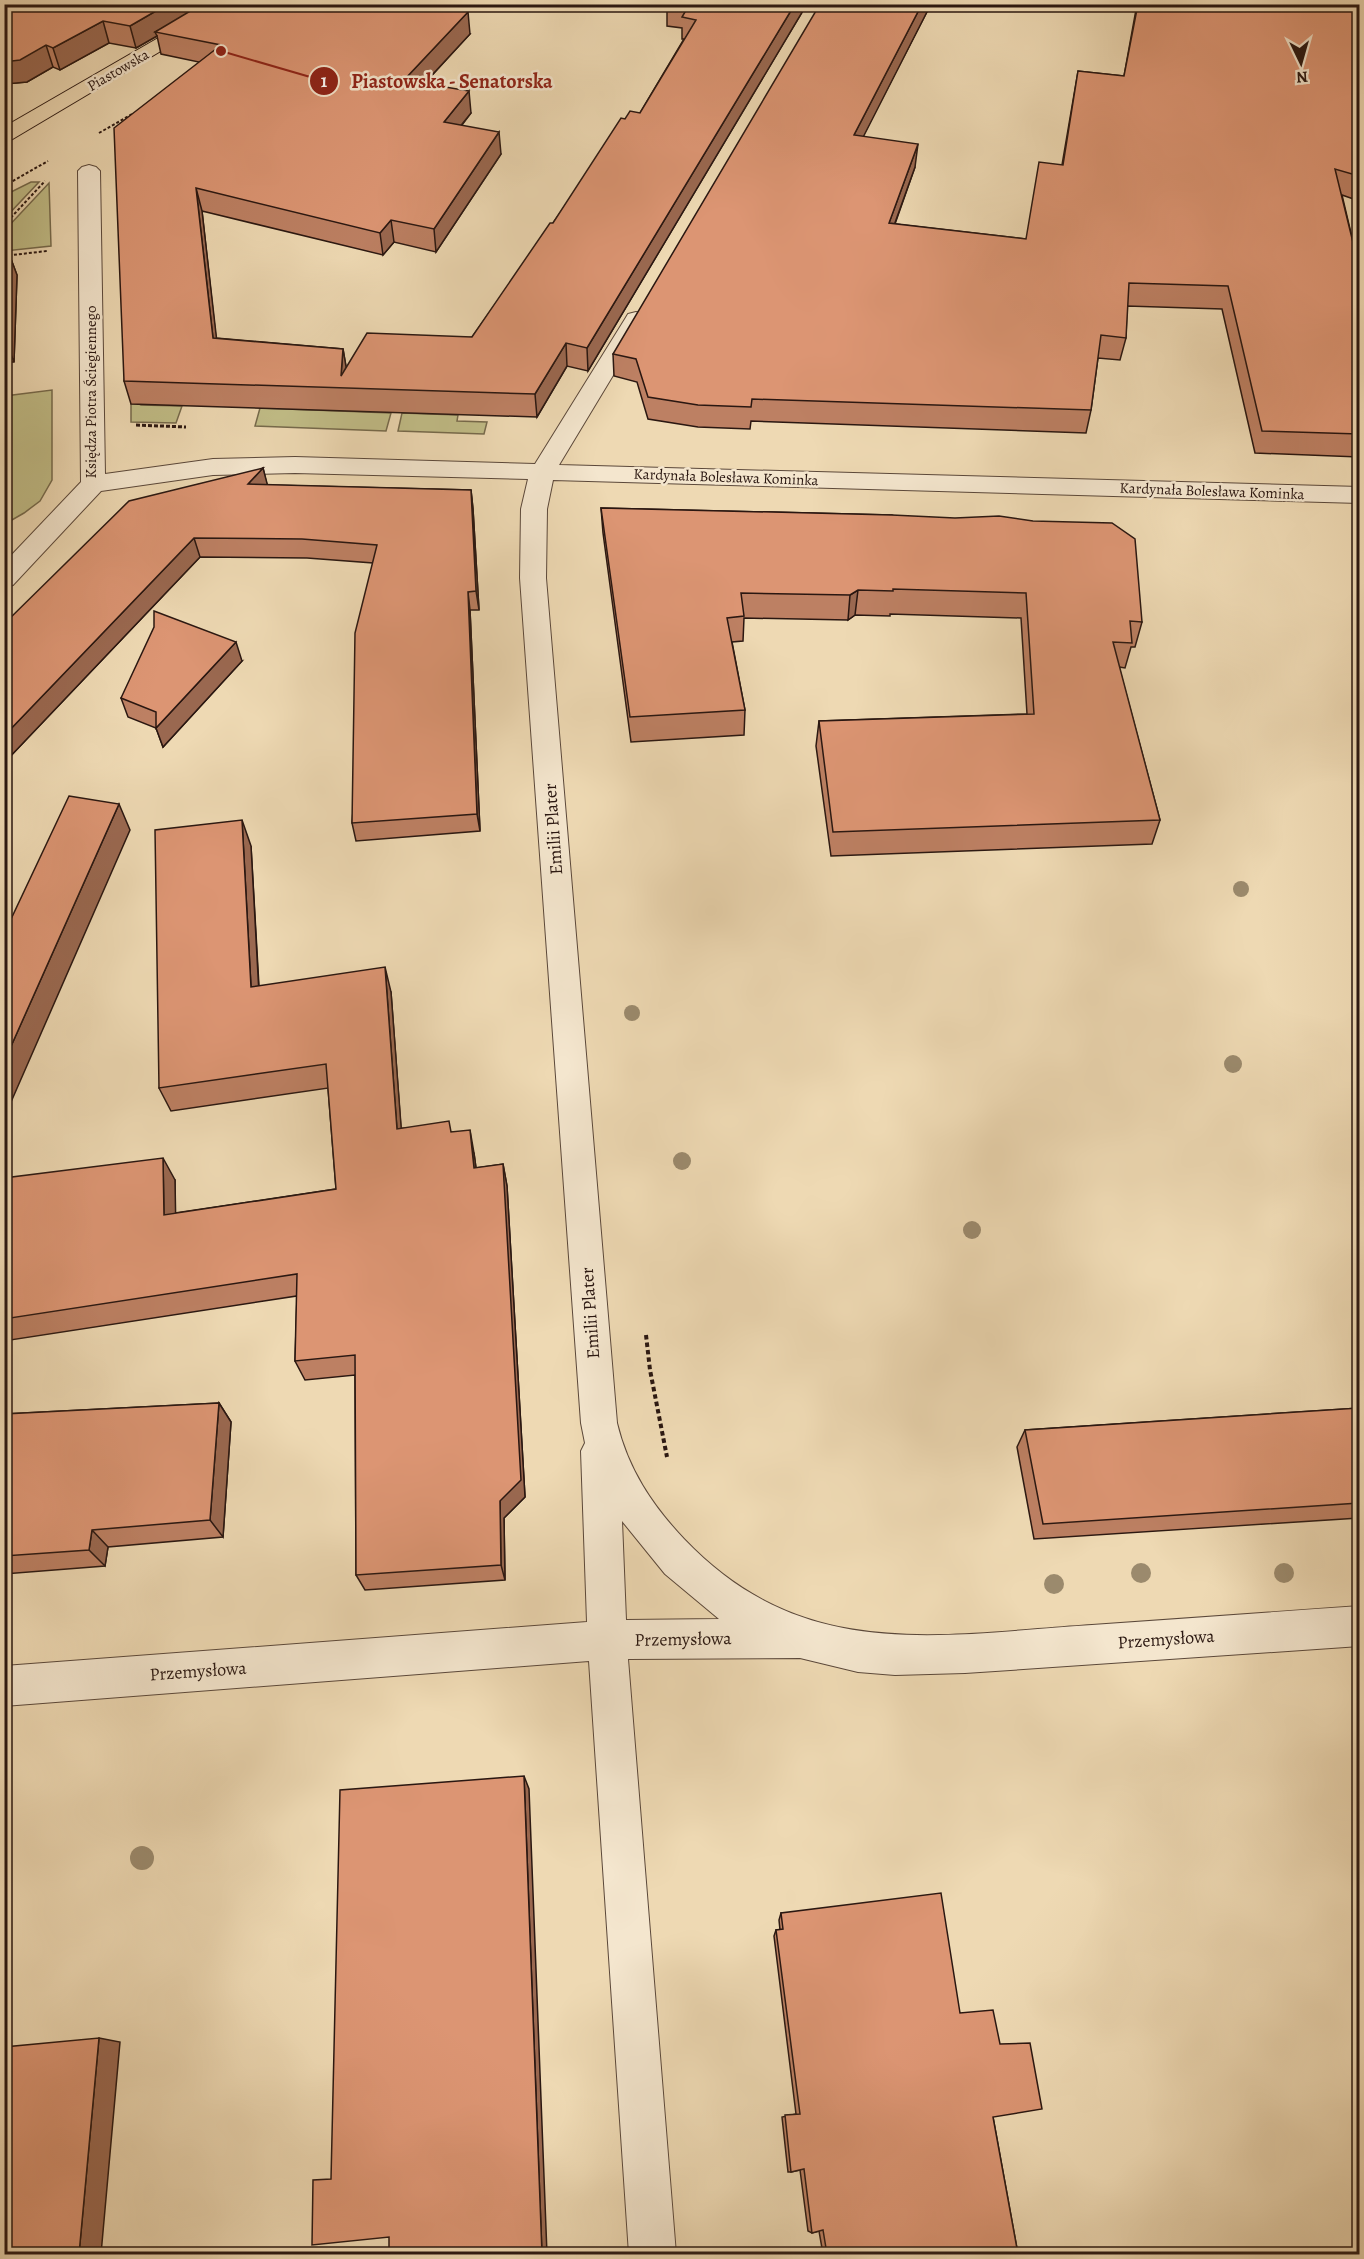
<svg xmlns="http://www.w3.org/2000/svg" width="1364" height="2259" font-family="Alegreya,serif">
<style>
.green{fill:#c1bd87;stroke:#766a4c;stroke-width:1.5}
.lines{fill:none;stroke-linecap:round;stroke-linejoin:round}
.minor-casing{stroke:#5b483a;stroke-width:2}
.major-casing{stroke:#2a1711;stroke-width:2}
.path-far2{stroke:#2a1711;stroke-width:2;stroke-dasharray:3 2;stroke-linecap:butt}
.path-far1{stroke:#2a1711;stroke-width:3;stroke-dasharray:4 2;stroke-linecap:butt}
.path{stroke:#2a1711;stroke-width:4;stroke-dasharray:4.5 3;stroke-linecap:butt}
.minor{fill:#f4e6ce;fill-rule:evenodd}
.major{fill:#eed9b3;fill-rule:evenodd}
.tree{fill:#9b8a6d}
.wall{fill:#bd8063;stroke:#2a1711;stroke-width:1.5}
.shaded-wall{fill:#9a6850;stroke:#2a1711;stroke-width:1.5}
.building{fill:#dc9573;stroke:#2a1711;stroke-width:1.5}
.labels{text-anchor:middle;dominant-baseline:central;stroke-width:5;stroke-linejoin:round;paint-order:stroke}
.far-street-label{font-size:15px;fill:#2a1711;stroke:#f4e6ce}
.street-label{font-size:18px;fill:#2a1711;stroke:#f4e6ce}
.leader{fill:none;stroke:#8f2418;stroke-width:2}
.callout-dot{fill:#8f2418;stroke:#f4e6ce;stroke-width:2}
.mark-label{font-size:18px;text-anchor:middle;font-weight:bold;fill:#fff}
.callout-label{font-size:20px;text-anchor:middle;font-weight:bold;fill:#8f2418;stroke:#f4e6ce;stroke-width:5;stroke-linejoin:round;paint-order:stroke}
</style>
<rect width="100%" height="100%" fill="#eed9b3"/>
<filter id="stains"><feTurbulence type="fractalNoise" baseFrequency=".00333" numOctaves="4"/><feColorMatrix values="0 0 0 0 .2 0 0 0 0 .09 0 0 0 0 .02 0 0 0 .5 -.17"/></filter>
<radialGradient id="worn" r=".72"><stop offset=".6" stop-color="#630" stop-opacity="0"/><stop offset="1" stop-color="#630" stop-opacity=".3"/></radialGradient>
<g class="green">
<polygon points="31,182 39,182 5,218 5,195"/>
<polygon points="49,183 51,246 5,251 4,231"/>
<polygon points="52,390 52,480 40,501 24,513 5,524 5,396"/>
<polygon points="131,399 141,405 182,406 176,423 131,422"/>
<polygon points="260,408 391,413 386,431 255,426"/>
<polygon points="402,413 458,415 457,421 487,422 484,434 398,431"/>
</g>
<g class="lines">
<g class="minor-casing">
<path id="minor" d="M89,165l7,2 4,4 5,303 108,-15 82,-2 240,7 90,-145 3,-5 8,-2 8,2 3,5 -88,146 801,22v16l-807,-23 -6,29 -1,69 71,845c11,46 35,82 67,116 119,125 254,96 408,86 89,-6 178,-13 268,-19v40l-395,27 -70,2 -37,-3 -58,-14 -172,1 48,595h-47l-40,-593 -585,45v-40l583,-44 -6,-171 4,-8 -4,-20 -61,-845 1,-69 7,-30 -233,-6 -82,2 -112,16 -88,94 -9,3v-25l77,-81 -3,-311 4,-4zM622,1521l43,53 54,45 -93,1z"/>
</g>
<g class="major-casing">
<polygon id="major" points="217,4 240,4 11,140 4,142 4,127"/>
</g>
<g class="path-far2">
<polyline points="1071,4 1141,12"/>
<polyline points="99,133 132,114"/>
<polyline points="4,186 48,161"/>
<polyline points="4,225 45,181"/>
<polyline points="4,256 47,251"/>
</g>
<polyline class="path-far1" points="136,425 186,427"/>
<polyline class="path" points="646,1335 650,1370 667,1457"/>
<use href="#minor" class="minor"/>
<use href="#major" class="major"/>
</g>
<g class="tree">
<circle cx="1241" cy="889" r="8"/>
<circle cx="632" cy="1013" r="8"/>
<circle cx="1233" cy="1064" r="9"/>
<circle cx="682" cy="1161" r="9"/>
<circle cx="972" cy="1230" r="9"/>
<circle cx="1141" cy="1573" r="10"/>
<circle cx="1284" cy="1573" r="10"/>
<circle cx="1054" cy="1584" r="10"/>
<circle cx="142" cy="1858" r="12"/>
</g>
<g class="wall">
<polygon points="4,4 470,34 425,83 471,113 462,125 501,154 436,252 394,242 383,255 202,211 216,338 343,349 346,367 472,337 553,223 625,119 640,113 684,39 682,39 682,28 667,26 667,4 807,4 588,371 567,366 537,417 131,404 124,381 199,62 161,54 157,36 136,48 109,43 60,70 53,67 27,82 4,84"/>
<polygon points="931,4 863,136 915,167 895,224 1026,239 1062,165 1078,71 1124,76 1137,4 1359,4 1359,201 1342,195 1359,267 1359,457 1255,453 1222,309 1127,306 1126,338 1120,360 1098,358 1091,410 1086,433 751,421 750,429 698,427 648,419 637,382 614,376 613,354"/>
<polygon points="5,243 17,275 14,362 10,362 10,377 4,378 4,244"/>
<polygon points="263,468 267,485 471,490 473,509 479,610 470,610 480,831 356,841 352,823 373,563 307,558 200,557 4,763 4,624"/>
<polygon points="601,508 892,515 1142,622 1135,647 1131,647 1125,668 1119,667 1160,820 1152,844 831,856 816,746 819,721 1027,714 1021,618 890,614 890,616 855,615 848,620 744,618 743,641 732,642 745,710 744,735 631,742 603,533"/>
<polygon points="242,661 163,747 156,728 128,717 121,698"/>
<polygon points="251,846 259,986 391,992 401,1128 452,1132 474,1153 476,1168 503,1164 507,1186 525,1497 504,1518 505,1580 365,1590 356,1575 355,1375 305,1380 295,1361 297,1296 4,1341 4,1178 175,1180 175,1213 336,1189 328,1088 171,1111 159,1088"/>
<polygon points="219,1403 231,1422 223,1537 108,1547 105,1566 4,1574 4,1414"/>
<polygon points="1359,1408 1359,1518 1034,1539 1017,1447 1025,1430"/>
<polygon points="781,1913 960,2013 993,2117 1018,2254 823,2254 819,2231 812,2233 808,2231 800,2170 791,2172 788,2172 782,2117 796,2114 774,1936 776,1930 780,1930 779,1920"/>
</g>
<g class="shaded-wall">
<polygon points="168,4 212,4 155,32 157,36 136,48 130,26"/>
<polygon points="795,4 807,4 588,371 587,348"/>
<polygon points="922,4 931,4 853,157 854,135"/>
<polygon points="468,12 470,34 407,102 404,80"/>
<polygon points="103,21 109,43 60,70 53,48"/>
<polygon points="46,45 53,67 27,82 6,84 4,80 4,62"/>
<polygon points="469,91 471,113 446,144 444,122"/>
<polygon points="499,132 501,154 436,252 434,229"/>
<polygon points="918,144 915,167 887,245 889,223"/>
<polygon points="196,188 202,211 219,360 213,338"/>
<polygon points="391,220 394,242 383,255 380,233"/>
<polygon points="5,243 17,275 14,362 4,337"/>
<polygon points="566,343 567,366 537,417 535,394"/>
<polygon points="4,347 10,362 10,377 4,363"/>
<polygon points="343,349 347,372 341,376"/>
<polygon points="263,468 268,487 248,484"/>
<polygon points="471,490 473,509 479,610 476,591"/>
<polygon points="194,538 200,557 4,763 4,736"/>
<polygon points="858,590 855,615 848,620 850,595"/>
<polygon points="468,592 470,610 480,831 477,814"/>
<polygon points="236,642 242,661 163,747 156,728"/>
<polygon points="119,804 130,830 4,1118 4,1062"/>
<polygon points="242,820 251,846 260,1012 251,987"/>
<polygon points="385,967 391,992 403,1152 397,1129"/>
<polygon points="470,1130 474,1153 479,1190 474,1168"/>
<polygon points="163,1158 175,1180 176,1236 164,1215"/>
<polygon points="503,1164 507,1186 525,1497 504,1518 505,1580 501,1565 500,1501"/>
<polygon points="219,1403 231,1422 223,1537 210,1520"/>
<polygon points="92,1530 108,1547 105,1566 89,1550"/>
<polygon points="524,1776 529,1789 547,2254 542,2254"/>
<polygon points="99,2038 120,2042 101,2254 79,2254"/>
</g>
<g class="building">
<polygon points="4,4 168,4 130,26 103,21 53,48 46,45 20,60 4,62"/>
<polygon points="202,4 463,4 468,12 404,80 469,91 444,122 499,132 434,229 391,220 380,233 196,188 213,338 343,349 341,376 367,333 472,337 550,223 553,223 621,118 625,119 630,111 640,113 696,20 682,17 688,7 670,4 795,4 587,348 566,343 535,394 124,381 114,128 221,45 155,32"/>
<polygon points="820,4 922,4 854,135 918,144 889,223 1026,239 1039,162 1063,165 1078,71 1124,76 1138,4 1341,4 1359,7 1359,176 1335,169 1359,267 1359,434 1262,431 1228,286 1129,283 1126,338 1101,335 1091,410 752,399 751,407 698,405 648,397 636,359 613,354"/>
<polygon points="5,243 5,248 7,247 4,316 4,244"/>
<polygon points="263,468 248,484 471,490 476,591 468,592 477,814 352,823 355,633 377,545 302,539 194,538 4,736 4,624 129,501"/>
<polygon points="601,508 892,515 955,518 999,516 1033,521 1112,523 1135,539 1142,622 1130,621 1132,643 1113,642 1160,820 833,832 819,721 1034,714 1026,593 893,589 893,591 858,590 850,595 741,593 744,616 727,618 745,710 630,717"/>
<polygon points="154,611 236,642 156,728 156,712 121,698 154,627"/>
<polygon points="69,796 119,804 4,1062 4,934"/>
<polygon points="242,820 251,987 385,967 397,1129 449,1121 451,1132 470,1130 474,1168 503,1164 521,1480 500,1501 501,1565 356,1575 355,1355 295,1361 297,1274 4,1319 4,1178 163,1158 164,1215 336,1189 326,1064 159,1088 155,830"/>
<polygon points="219,1403 210,1520 92,1530 89,1550 4,1556 4,1414"/>
<polygon points="1359,1408 1359,1503 1043,1524 1025,1430"/>
<polygon points="524,1776 542,2254 389,2254 389,2237 312,2245 313,2180 331,2179 340,1790"/>
<polygon points="941,1893 960,2013 993,2010 1000,2044 1030,2043 1042,2109 993,2117 1018,2254 827,2254 823,2230 812,2233 804,2169 791,2172 785,2115 800,2114 776,1930 783,1929 781,1913"/>
<polygon points="99,2038 79,2254 4,2254 4,2047"/>
</g>
<g class="labels">
<g class="far-street-label">
<text transform="translate(118 70) rotate(-30)">Piastowska</text>
<text transform="translate(91 392) rotate(-90)">Księdza Piotra Ściegiennego</text>
<text transform="translate(726 477) rotate(2)">Kardynała Bolesława Kominka</text>
<text transform="translate(1212 491) rotate(2)">Kardynała Bolesława Kominka</text>
</g>
<g class="street-label">
<text transform="translate(553 829) rotate(-94)">Emilii Plater</text>
<text transform="translate(590 1313) rotate(-94)">Emilii Plater</text>
<text transform="translate(683 1639) rotate(-1)">Przemysłowa</text>
<text transform="translate(1166 1639) rotate(-4)">Przemysłowa</text>
<text transform="translate(198 1671) rotate(-4)">Przemysłowa</text>
</g>
</g>
<path class="leader" d="M221 51L324 81"/>
<g class="callout-dot">
<circle cx="221" cy="51" r="6"/>
<circle cx="324" cy="81" r="15"/>
</g>
<g class="mark-label">
<text x="324" y="87">1</text>
</g>
<g class="callout-label">
<text x="452" y="88">Piastowska - Senatorska</text>
</g>
<rect width="1364" height="2259" fill="none" stroke="#eed9b3" stroke-width="24"/>
<rect x="6" y="6" width="1352" height="2247" fill="none" stroke="#2a1711" stroke-width="3"/>
<rect x="12" y="12" width="1340" height="2235" fill="none" stroke="#2a1711" stroke-width="1.5"/>
<g transform="translate(1301 63) rotate(175)" stroke="#f4e6ce" stroke-width="4.5" paint-order="stroke">
<path d="M0-4.5L10 22L0 15L-10 22Z" fill="#2a1711"/>
<text y="-9" font-size="16" font-weight="bold" text-anchor="middle" fill="#2a1711">N</text>
</g>
<rect width="100%" height="100%" filter="url(#stains)"/>
<rect width="100%" height="100%" fill="url(#worn)"/>
</svg>
